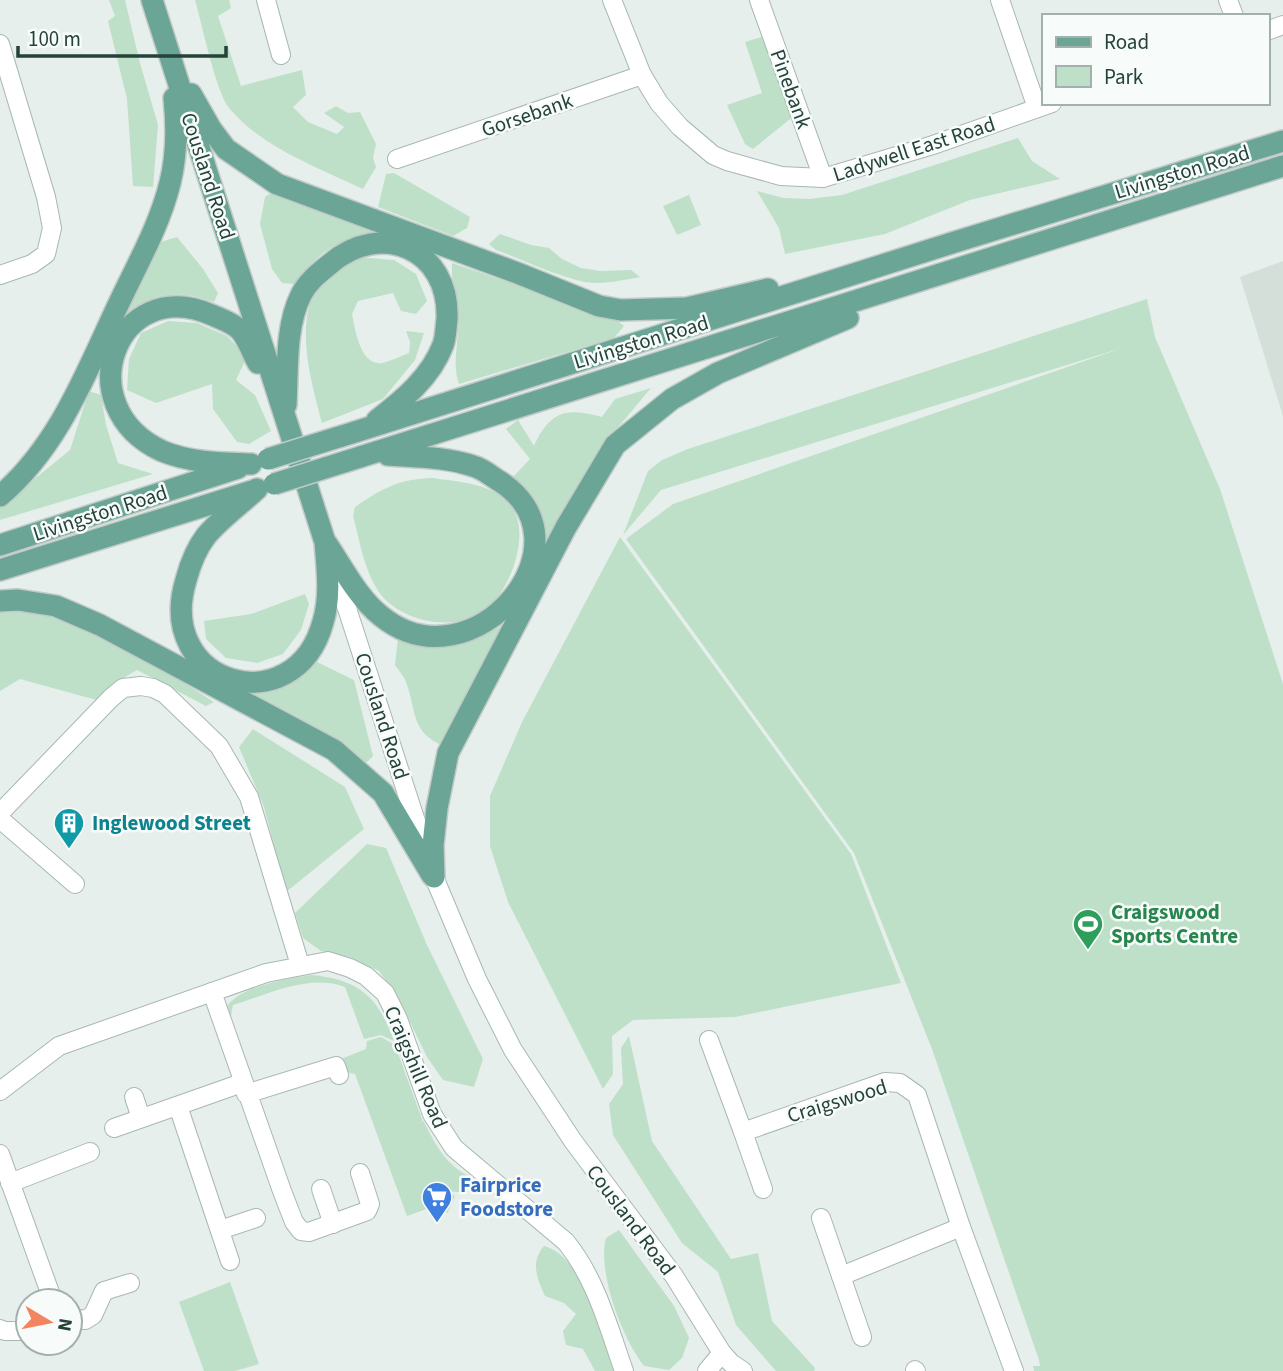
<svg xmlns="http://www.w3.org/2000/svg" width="1283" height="1371" font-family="'Source Sans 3',sans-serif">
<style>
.built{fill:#d4dfda}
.green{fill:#bfe0c8}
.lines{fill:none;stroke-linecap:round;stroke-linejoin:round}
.minor-casing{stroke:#a8b8b2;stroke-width:20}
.major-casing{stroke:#c2cac8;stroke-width:24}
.minor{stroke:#fff;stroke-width:18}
.major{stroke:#6aa596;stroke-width:21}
.major-bridge-casing{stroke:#c2cac8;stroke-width:24;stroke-linecap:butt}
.major-bridge{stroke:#6aa596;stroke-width:21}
.labels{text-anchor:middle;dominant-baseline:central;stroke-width:5;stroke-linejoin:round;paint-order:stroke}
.street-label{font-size:21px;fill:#24423a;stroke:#f7fbf9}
.culture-label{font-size:21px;font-weight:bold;fill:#0d838f;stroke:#f7fbf9;text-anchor:start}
.leisure-label{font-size:21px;font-weight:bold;fill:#27864d;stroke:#f7fbf9;text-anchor:start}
.shop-label{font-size:21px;font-weight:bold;fill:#366cbe;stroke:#f7fbf9;text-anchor:start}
</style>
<rect width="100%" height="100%" fill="#e6efeb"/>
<polygon class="built" points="1283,261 1283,416 1240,277"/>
<g class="green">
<polygon points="109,0 125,0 140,63 158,125 153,187 133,186 127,99 108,21 115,16"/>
<path d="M195,0h34l2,8 -13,8 23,70 61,-16 4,25 -13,12 15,15 29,12 7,-7 -20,-14 12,-7 12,7 12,-1 16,32 -3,14 3,9 -13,22c-44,-21 -102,-42 -134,-81 -13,-16 -27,-84 -34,-108z"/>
<polygon points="765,36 795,115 753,149 745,144 727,105 762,93 745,42"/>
<polygon points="1018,138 1032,161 1060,179 970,200 885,234 785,254 779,228 757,191 783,198 809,199 842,195"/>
<polygon points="394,173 470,217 467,228 453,236 378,207 386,174"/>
<path d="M276,190l99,38 -1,9c-44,2 -52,16 -80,47l-12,-1 -10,-14 -12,-45 5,-27z"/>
<polygon points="689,195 701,225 677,235 663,206"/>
<path d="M500,234l31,11 18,3 13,11 19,9 20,3 30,-1 9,7c-18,3 -37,8 -55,5 -30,-6 -61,-22 -89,-32l-7,-6z"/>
<path d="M177,237l26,32 15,24 -4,9c-40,-13 -48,-8 -84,11l-5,-3 32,-67z"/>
<path d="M358,257l36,3 22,14 11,27 -11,13 -15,-3 -8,-18 -35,8 -6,13c3,15 8,52 30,49 9,-2 19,-7 27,-10l1,-11 -4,-11 18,2 -9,27 -32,39 -61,24c-12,-48 -34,-117 11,-155 6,-5 17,-8 25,-11z"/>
<path d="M452,263l162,55 10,8 -10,12 -155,46c-8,-22 1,-44 -1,-66 -2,-19 -7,-35 -6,-55z"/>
<polygon points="1147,299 1155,337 1220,489 1283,684 1283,1371 1034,1371 1033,1366 1040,1366 1039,1360 932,1049 854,853 626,539 673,504 1122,348 661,490 623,535 648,471 662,460 688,449"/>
<polygon points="168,321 197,323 227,336 247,357 236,380 255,395 271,431 249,444 237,442 213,409 212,384 156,403 127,390 129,359 141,333"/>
<path d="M651,388l-36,43 -70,124c-4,-29 -8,-59 -32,-78l17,-18 -24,-30 12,-9 16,26c16,-35 32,-39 68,-29l13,-18z"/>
<polygon points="89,391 101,395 106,425 118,463 153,474 0,520 0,507 70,450"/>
<path d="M433,478c25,4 62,5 78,28 20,26 1,81 -23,101 -28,26 -82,17 -106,-11 -17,-21 -22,-54 -29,-80l2,-9c28,-19 44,-28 78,-29z"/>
<polygon points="620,537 851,854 901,983 735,1017 633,1020 612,1036 613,1074 603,1089 508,902 490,846 490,796 522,722"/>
<polygon points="305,594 309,604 301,630 283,654 257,663 226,658 206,639 204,621 251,614"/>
<polygon points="17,610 59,617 112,637 214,702 206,706 137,670 115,683 100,701 20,679 0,691 0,612"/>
<path d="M508,622l-66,123c-30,-12 -26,-34 -35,-60 -2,-8 -8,-14 -12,-20l3,-27c51,8 64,12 110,-16z"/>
<polygon points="317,662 354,680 373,756 365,764 253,696 256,688 282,686"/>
<polygon points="253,729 345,787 364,829 286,892 264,807 239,747"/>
<polygon points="367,844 386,848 427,945 483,1059 474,1087 443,1080 427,1057 398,997 379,971 349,957 321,951 303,938 295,913"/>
<path d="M312,975c48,5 66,22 82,66l-13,-6 -17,4 -19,-52c-35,-14 -79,8 -112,18l-3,16 -4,-12c8,-22 65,-31 86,-34z"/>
<polygon points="629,1036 652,1141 731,1259 758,1253 772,1321 815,1368 814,1371 776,1371 736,1325 718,1272 682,1243 613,1135 609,1104 623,1084 621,1048"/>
<path d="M381,1037l14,8 27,74 -1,5 2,-4c12,24 23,46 48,57l1,10 -14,5 -10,-1 7,5 -7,16 -2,1 -3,-10 -36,13 -52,-142 -9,-2 -5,-13 25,-10 1,-8z"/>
<path d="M619,1230l55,76 15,32 -7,20 -13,12 -25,-4c-22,-28 -47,-94 -38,-128z"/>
<path d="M544,1246c41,11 58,89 70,125h-19l-12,-22 -17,-4 -3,-14 13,-17 -12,-11 -19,-7c-8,-17 -15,-34 -1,-50z"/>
<polygon points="230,1282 259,1364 235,1371 204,1371 179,1302"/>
</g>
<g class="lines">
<g class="minor-casing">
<g id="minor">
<polyline points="266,0 281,55"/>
<polyline points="612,0 642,75 659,103 680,127 713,155 727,161 781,176 823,178 933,145 1052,103"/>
<polyline points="759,0 823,178"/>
<polyline points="1000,0 1037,108"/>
<polyline points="1228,0 1234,16"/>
<polyline points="1267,31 1283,25"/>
<polyline points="0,44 46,197 52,228 46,254 32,264 0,275"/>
<polyline points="397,159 642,75"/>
<polyline points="331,559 434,877 477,979 513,1050 573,1141 674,1276 722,1353 731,1363 743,1371"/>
<polyline points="0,813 111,698 123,688 141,686 153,688 165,694 219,746 249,797 300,965"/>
<polyline points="0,819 75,884"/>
<polyline points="212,992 282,1191 294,1222 301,1231 309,1232 367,1211 370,1204 360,1173"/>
<polyline points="709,1040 743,1132 885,1082 900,1083 917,1095 961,1227 1014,1371"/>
<path d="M0,1091l59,-45 207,-73 62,-12 22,7 16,8 19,17 13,26 34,95 22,34 112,94c30,37 42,84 58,129"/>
<polyline points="246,1094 336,1066 339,1075"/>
<polyline points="134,1097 141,1118"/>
<polyline points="178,1106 230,1261"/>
<polyline points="114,1128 242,1083"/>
<polyline points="743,1132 763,1189"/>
<polyline points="0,1154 53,1301"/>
<polyline points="10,1183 90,1152"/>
<polyline points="321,1189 333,1224"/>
<polyline points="821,1218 841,1276 961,1227"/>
<polyline points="220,1230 256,1218"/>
<polyline points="841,1276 862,1337"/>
<polyline points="70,1318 85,1320 93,1315 104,1291 130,1283"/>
<polyline points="0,1329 5,1331 28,1331"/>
<polyline points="915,1370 916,1371"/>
<polyline points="707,1371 722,1353"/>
</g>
</g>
<g class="major-casing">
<g id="major">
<path d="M152,0l173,542c2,26 6,54 -2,80 -28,103 -169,64 -137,-42 4,-15 10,-31 20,-44 14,-17 35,-32 51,-47"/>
<polyline points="191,94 211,129 226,149 277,184 520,274 599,306 621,310 687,308 768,289"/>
<path d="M286,405c2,-35 -1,-78 15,-110 6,-13 18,-22 29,-31 51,-44 120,-15 117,55 -1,8 -1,18 -4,26 -12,32 -40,55 -66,75"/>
<polyline points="355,432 955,242 1283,141"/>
<polyline points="360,457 1283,166"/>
<path d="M251,464c-30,-1 -60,-1 -89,-13 -95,-44 -46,-178 50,-136 9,4 21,8 28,15 8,9 12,23 18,33"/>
<path d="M0,496c60,-51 87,-126 120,-195 18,-38 40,-77 50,-118 7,-28 7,-57 4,-85"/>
<path d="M327,544c16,24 31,54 54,72 92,75 219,-76 115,-137 -7,-5 -15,-11 -23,-13 -27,-9 -56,-9 -85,-11"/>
<polyline points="0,545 238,468"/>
<polyline points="0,570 252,491"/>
<polyline points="0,601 18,600 56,606 100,625 334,750 383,793 432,875"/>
<polyline points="434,877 433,845 437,808 448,753 566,527 615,445 672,399 718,373 848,318"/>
</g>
</g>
<use href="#minor" class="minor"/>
<use href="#major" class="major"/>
<g class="major-bridge-casing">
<g id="major-bridge">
<polyline points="268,459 355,432"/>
<polyline points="274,484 360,457"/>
</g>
</g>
<use href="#major-bridge" class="major-bridge"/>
</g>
<defs>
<g id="building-pin" transform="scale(1.575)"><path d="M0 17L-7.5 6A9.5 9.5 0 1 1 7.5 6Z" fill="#0f9aa8" stroke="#f7fbf9"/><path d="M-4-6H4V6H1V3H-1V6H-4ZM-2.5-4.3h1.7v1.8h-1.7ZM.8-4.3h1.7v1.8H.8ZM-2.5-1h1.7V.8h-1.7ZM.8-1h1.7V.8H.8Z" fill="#fff"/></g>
<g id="stadium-pin" transform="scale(1.575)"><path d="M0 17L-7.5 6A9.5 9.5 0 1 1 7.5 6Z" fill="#2e9e5b" stroke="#f7fbf9"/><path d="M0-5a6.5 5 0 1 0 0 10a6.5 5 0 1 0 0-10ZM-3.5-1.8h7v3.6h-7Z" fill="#fff"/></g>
<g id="supermarket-pin" transform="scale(1.575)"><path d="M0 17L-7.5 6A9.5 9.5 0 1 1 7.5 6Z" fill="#3f7fe0" stroke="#f7fbf9"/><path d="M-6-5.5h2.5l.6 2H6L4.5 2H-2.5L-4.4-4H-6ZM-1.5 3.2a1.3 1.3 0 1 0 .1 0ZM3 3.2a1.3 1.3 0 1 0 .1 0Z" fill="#fff"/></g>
</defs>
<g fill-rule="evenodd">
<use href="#building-pin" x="69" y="823"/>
<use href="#stadium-pin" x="1088" y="924"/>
<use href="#supermarket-pin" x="437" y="1197"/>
</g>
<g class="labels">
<g class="street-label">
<text transform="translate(791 89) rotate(70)">Pinebank</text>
<text transform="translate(527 115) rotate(-19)">Gorsebank</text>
<text transform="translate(914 149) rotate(-18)">Ladywell East Road</text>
<text transform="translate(1182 172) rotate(-17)">Livingston Road</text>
<text transform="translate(208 176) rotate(72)">Cousland Road</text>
<text transform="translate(641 342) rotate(-17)">Livingston Road</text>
<text transform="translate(100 513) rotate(-18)">Livingston Road</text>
<text transform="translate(382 716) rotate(72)">Cousland Road</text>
<text transform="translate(416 1067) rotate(67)">Craigshill Road</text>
<text transform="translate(837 1101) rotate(-17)">Craigswood</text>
<text transform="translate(631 1220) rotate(53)">Cousland Road</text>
</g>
<g class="culture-label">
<text x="92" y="823">Inglewood Street</text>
</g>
<g class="leisure-label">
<text x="1111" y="912">Craigswood<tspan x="1111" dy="24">Sports Centre</tspan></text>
</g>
<g class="shop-label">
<text x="460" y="1185">Fairprice<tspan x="460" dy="24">Foodstore</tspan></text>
</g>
</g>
<rect x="1042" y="14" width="228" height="91" fill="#f7fbf9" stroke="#a3b1ad" stroke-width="2"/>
<rect x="1056" y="37" width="35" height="10" fill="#6aa596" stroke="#a3b1ad" stroke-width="2"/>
<text x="1104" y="49" font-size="21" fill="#24423a">Road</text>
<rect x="1056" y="66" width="35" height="21" fill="#bfe0c8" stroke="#a3b1ad" stroke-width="2"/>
<text x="1104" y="84" font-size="21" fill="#24423a">Park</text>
<g transform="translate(49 1322) rotate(100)"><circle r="33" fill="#f7fbf9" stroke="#a3b1ad" stroke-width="2"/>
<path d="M0-5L12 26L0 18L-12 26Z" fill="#f4845f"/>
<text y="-10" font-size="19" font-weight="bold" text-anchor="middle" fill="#24423a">N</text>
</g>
<path d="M18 46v10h208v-10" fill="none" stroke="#24423a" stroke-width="3.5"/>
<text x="28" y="46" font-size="21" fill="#24423a" stroke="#f7fbf9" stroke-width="5" paint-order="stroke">100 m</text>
</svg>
